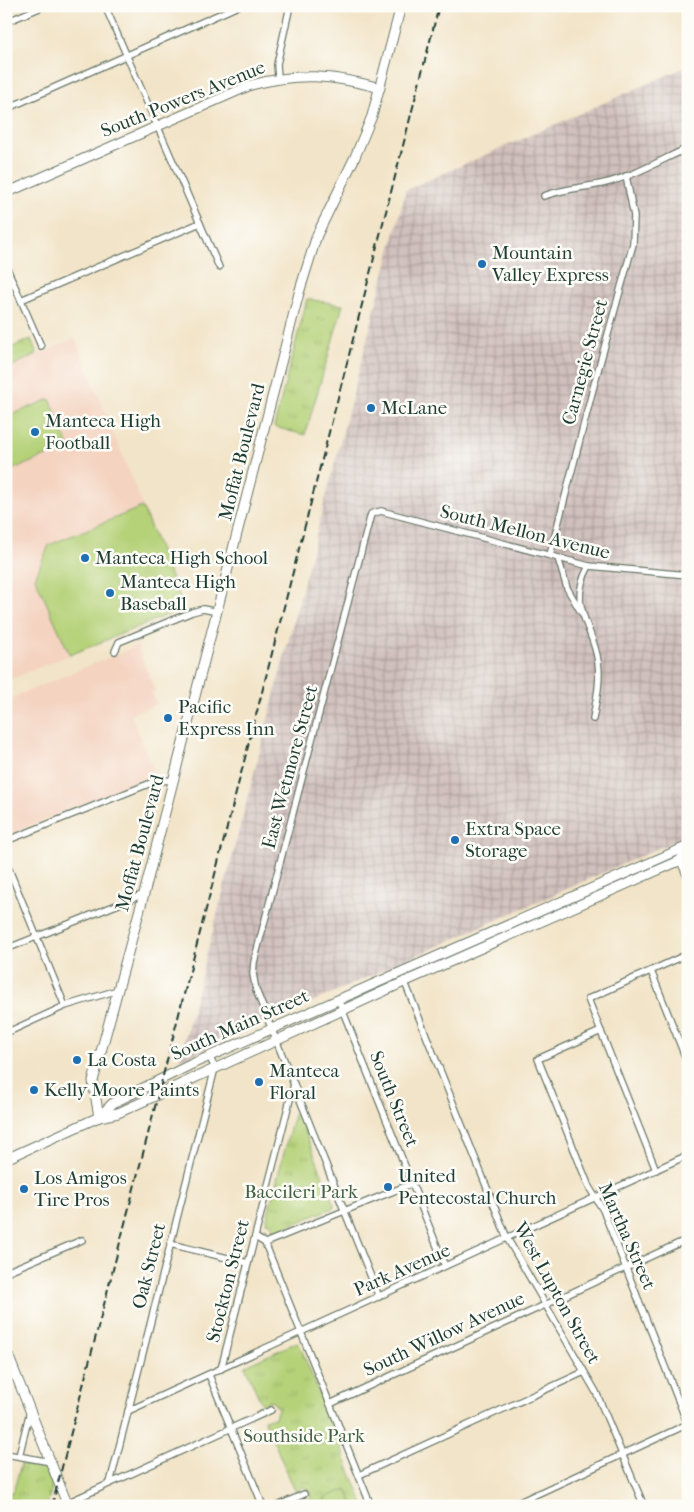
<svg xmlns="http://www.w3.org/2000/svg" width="694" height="1512" font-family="'IM FELL French Canon',serif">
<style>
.built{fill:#f4d3c0}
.industrial{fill:url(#industrial-grid)}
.park{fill:url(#park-tufts);stroke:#6a8856}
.pitch{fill:#b5d279;stroke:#6a8856}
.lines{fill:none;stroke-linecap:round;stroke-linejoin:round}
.street-casing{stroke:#697768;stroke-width:8}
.secondary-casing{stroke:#697768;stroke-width:11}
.street{stroke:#fff;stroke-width:5.5}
.secondary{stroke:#fff;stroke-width:9}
.rail{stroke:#1f3d34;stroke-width:2;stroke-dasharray:8 4;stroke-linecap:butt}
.poi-dot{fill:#1f6fb2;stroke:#fdfcf7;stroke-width:2}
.labels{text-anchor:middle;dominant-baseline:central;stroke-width:5;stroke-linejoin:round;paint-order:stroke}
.street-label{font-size:19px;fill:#1f3d34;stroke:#fdfcf7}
.poi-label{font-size:19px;fill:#1f3d34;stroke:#fdfcf7;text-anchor:start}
.park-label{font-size:19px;fill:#446245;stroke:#fdfcf7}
</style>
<defs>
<pattern id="industrial-grid" width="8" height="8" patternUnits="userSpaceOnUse" patternTransform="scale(1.25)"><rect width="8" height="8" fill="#d0c0bc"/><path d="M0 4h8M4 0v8" fill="none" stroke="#a89d9a"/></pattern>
<pattern id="park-tufts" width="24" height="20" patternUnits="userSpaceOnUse" patternTransform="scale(1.25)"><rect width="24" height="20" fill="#b5d279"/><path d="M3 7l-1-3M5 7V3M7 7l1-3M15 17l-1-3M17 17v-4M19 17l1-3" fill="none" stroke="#9bb569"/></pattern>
</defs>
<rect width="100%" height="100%" fill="#fdfcf7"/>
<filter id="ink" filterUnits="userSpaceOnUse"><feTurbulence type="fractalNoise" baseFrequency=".02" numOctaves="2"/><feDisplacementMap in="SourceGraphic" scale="10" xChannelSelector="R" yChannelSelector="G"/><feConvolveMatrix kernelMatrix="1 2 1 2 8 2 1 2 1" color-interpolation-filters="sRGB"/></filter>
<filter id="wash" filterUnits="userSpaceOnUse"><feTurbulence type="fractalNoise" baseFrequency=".0096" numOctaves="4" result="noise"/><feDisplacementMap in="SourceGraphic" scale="20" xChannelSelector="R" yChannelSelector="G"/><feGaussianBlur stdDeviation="1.12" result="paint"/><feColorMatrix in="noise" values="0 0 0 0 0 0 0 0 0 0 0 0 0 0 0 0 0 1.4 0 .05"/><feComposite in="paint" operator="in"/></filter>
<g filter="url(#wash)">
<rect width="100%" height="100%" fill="#f2e4c8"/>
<g class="built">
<polygon points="75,338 184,608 6,681 6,369"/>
<polygon points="137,646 155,691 152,693 157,704 131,714 155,774 6,836 6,700"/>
</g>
<polygon class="industrial" points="688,66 688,835 179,1061 406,190"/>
<g class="park">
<polygon points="307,299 343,305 305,435 274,427"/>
<polygon points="31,339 37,354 6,369 6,350"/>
<polygon points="298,1113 334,1205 333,1208 274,1232 271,1223 266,1222 294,1114"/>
<polygon points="297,1342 299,1343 364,1506 301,1506 299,1502 305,1503 310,1499 311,1492 307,1488 302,1487 296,1493 264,1419 275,1418 278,1408 273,1402 268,1401 262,1405 245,1366"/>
<polygon points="21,1464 46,1469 52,1486 47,1506 6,1506 6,1491 13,1493"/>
</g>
<g class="pitch">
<polygon points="50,399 69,447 6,472 6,417"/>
<polygon points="142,507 184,608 70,655 35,578 49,545"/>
<polygon points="347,1489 353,1504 327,1506 324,1498"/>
</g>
</g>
<g filter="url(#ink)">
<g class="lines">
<g class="street-casing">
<g id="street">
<polyline points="105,6 219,267"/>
<polyline points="6,22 44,6"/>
<polyline points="278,77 277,64 290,6"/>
<polyline points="6,109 238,6"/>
<path d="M544,196c21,-8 40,-8 61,-13 29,-7 56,-23 83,-35"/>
<polyline points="6,266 41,346"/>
<polyline points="21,300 200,223"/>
<polyline points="550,555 595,381 633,244 634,216 626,176"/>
<polyline points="558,558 567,588 581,612"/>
<path d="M589,566c-23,41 5,60 9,96 3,19 -2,39 -5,57"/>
<polyline points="115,651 119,642 192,612 203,609 218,612"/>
<polyline points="6,841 156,781 174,780"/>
<polyline points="6,862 65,1006"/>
<polyline points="6,949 144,894"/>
<polyline points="651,971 688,1064"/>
<polyline points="404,980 507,1238 596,1392 644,1506"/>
<polyline points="338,999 445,1266"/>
<polyline points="601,1031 538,1059 589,1187 603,1210 688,1425"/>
<polyline points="6,1033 65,1006 118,990"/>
<polyline points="656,1170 588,999 688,954"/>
<polyline points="255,1237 265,1243 411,1184"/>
<polyline points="265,1243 371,1506"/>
<polyline points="170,1244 248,1263"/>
<polyline points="6,1272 82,1240"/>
<polyline points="379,1297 256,990 253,974 254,962 371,514 381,511 589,566 688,575"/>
<polyline points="221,1369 294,1084"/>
<polyline points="209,1375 263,1506"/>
<polyline points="6,1379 16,1375"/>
<polyline points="330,1404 688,1239"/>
<polyline points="128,1411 688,1155"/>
<polyline points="6,1454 51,1462"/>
<polyline points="19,1456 30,1411"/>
<polyline points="359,1475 584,1372"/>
<polyline points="110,1483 215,1068 209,1056"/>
<polyline points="67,1503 271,1410"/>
<polyline points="278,1506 304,1494"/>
<polyline points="511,1506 688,1424"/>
</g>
</g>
<g class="secondary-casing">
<g id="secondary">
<path d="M6,193l245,-108c48,-13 81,-10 129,3"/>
<polyline points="684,855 681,859 688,875"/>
<polyline points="99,1117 93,1081 144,894 299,293 317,235 355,157 372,116 401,6"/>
<polyline points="99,1117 113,1103 192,1064 688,846"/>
<polyline points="6,1159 99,1117 118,1113 404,982 688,857"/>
<polyline points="6,1350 68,1506"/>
</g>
</g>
<use href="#street" class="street"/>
<use href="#secondary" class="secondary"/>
<polyline class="rail" points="52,1506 439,6"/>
</g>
</g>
<g class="poi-dot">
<circle cx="482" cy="264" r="5"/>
<circle cx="371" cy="408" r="5"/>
<circle cx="35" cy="432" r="5"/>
<circle cx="85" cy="558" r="5"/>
<circle cx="110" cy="593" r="5"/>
<circle cx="168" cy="718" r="5"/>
<circle cx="455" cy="840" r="5"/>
<circle cx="77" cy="1060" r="5"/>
<circle cx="259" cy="1082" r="5"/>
<circle cx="34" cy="1090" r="5"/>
<circle cx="388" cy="1187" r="5"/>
<circle cx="24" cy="1189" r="5"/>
</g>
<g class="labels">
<g class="street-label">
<text transform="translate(183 99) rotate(-22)">South Powers Avenue</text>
<text transform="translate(585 362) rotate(-75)">Carnegie Street</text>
<text transform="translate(242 452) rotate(-76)">Moffat Boulevard</text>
<text transform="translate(525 532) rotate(14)">South Mellon Avenue</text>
<text transform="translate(290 767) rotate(-75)">East Wetmore Street</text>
<text transform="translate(140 843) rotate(-75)">Moffat Boulevard</text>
<text transform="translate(240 1025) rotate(-24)">South Main Street</text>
<text transform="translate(394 1099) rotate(68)">South Street</text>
<text transform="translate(627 1236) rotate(66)">Martha Street</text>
<text transform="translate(149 1266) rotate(-76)">Oak Street</text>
<text transform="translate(402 1270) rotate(-24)">Park Avenue</text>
<text transform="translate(228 1281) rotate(-76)">Stockton Street</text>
<text transform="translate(557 1293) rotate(61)">West Lupton Street</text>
<text transform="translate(444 1334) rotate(-25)">South Willow Avenue</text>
</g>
<g class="poi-label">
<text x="492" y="253">Mountain<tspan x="492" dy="22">Valley Express</tspan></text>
<text x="381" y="408">McLane</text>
<text x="45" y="421">Manteca High<tspan x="45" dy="22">Football</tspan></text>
<text x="95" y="558">Manteca High School</text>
<text x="120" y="582">Manteca High<tspan x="120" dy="22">Baseball</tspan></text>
<text x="178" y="707">Pacific<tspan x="178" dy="22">Express Inn</tspan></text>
<text x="465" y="829">Extra Space<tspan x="465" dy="22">Storage</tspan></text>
<text x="87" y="1060">La Costa</text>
<text x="269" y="1071">Manteca<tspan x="269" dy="22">Floral</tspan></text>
<text x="44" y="1090">Kelly Moore Paints</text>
<text x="398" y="1176">United<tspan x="398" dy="22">Pentecostal Church</tspan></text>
<text x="34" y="1178">Los Amigos<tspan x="34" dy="22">Tire Pros</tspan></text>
</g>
<g class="park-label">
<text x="301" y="1192">Baccileri Park</text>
<text x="304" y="1436">Southside Park</text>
</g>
</g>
<rect width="694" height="1512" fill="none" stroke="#fdfcf7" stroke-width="25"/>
</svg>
